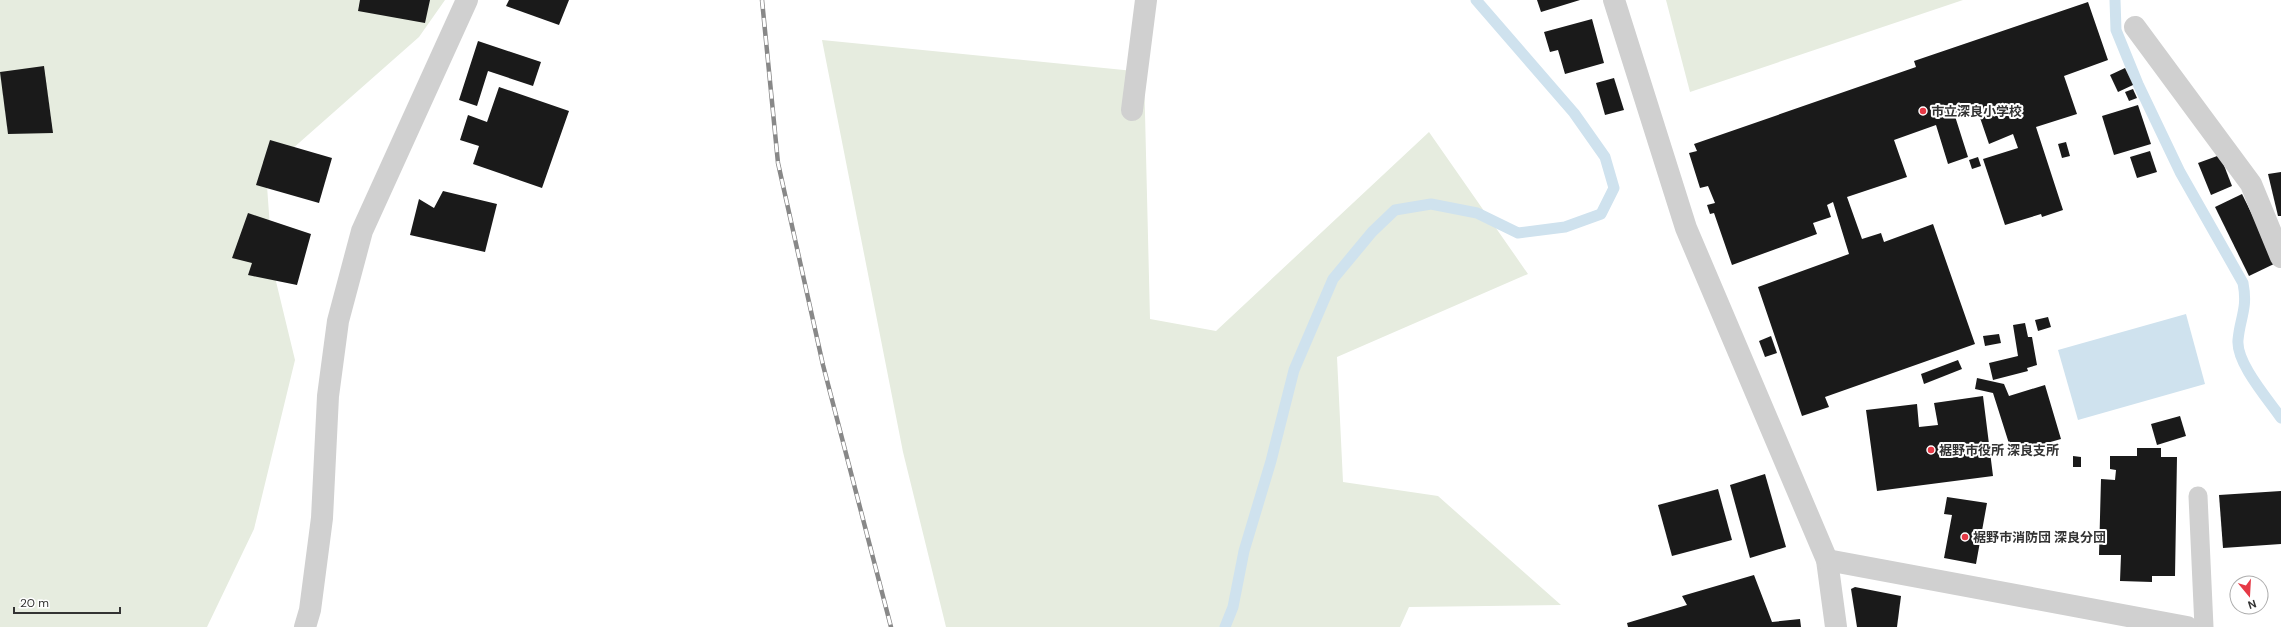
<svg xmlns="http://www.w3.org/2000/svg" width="2281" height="627" font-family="'DM Sans','Noto Sans JP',sans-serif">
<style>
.green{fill:#e6ecdf}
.water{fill:#cfe2ee}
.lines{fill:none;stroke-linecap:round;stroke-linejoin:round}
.stream{stroke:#cfe2ee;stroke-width:11}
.building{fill:#1a1a1a}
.service{stroke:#d0d0d0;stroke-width:19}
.minor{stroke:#d0d0d0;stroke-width:22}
.rail-casing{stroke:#888;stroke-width:4.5}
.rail{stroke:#fff;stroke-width:3;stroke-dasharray:9;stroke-linecap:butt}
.poi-dot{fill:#e63946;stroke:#fff;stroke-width:1.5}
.labels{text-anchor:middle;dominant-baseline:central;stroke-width:4;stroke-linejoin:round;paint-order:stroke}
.poi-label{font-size:13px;font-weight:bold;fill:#333;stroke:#fff;text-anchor:start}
</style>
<rect width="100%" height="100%" fill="#fff"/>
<g class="green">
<polygon points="0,0 445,0 419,37 266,172 273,269 295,360 254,529 207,627 0,627"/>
<polygon points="1666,0 1963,0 1690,92"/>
<polygon points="822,40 1144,72 1150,319 1216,331 1429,132 1528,274 1337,357 1343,482 1438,496 1561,605 1409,607 1400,627 946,627 903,452"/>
</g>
<polygon class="water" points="2186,314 2205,384 2078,420 2058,350"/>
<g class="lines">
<g class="stream">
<path d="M2115,0l1,30 22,54 42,88 63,111c5,26 -3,34 -5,57 -2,23 30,59 43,78"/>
<polyline points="1225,627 1233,607 1244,551 1271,461 1294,370 1333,279 1372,232 1395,210 1431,204 1477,213 1518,233 1565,227 1601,214 1614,188 1605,157 1574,113 1476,0"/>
</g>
</g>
<g class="building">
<polygon points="360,0 430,0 425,23 358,11"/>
<polygon points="509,0 569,0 559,25 506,6"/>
<polygon points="1537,0 1580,0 1541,12"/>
<polygon points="2088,2 2108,60 2064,76 2077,114 2036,127 2063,210 2042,217 2041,214 2005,225 1983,159 2018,148 2013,134 1989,144 1976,106 1954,113 1968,157 1948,164 1936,125 1894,140 1907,177 1847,197 1862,239 1881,233 1884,242 1933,224 1975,344 1825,397 1829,407 1802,416 1758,287 1849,254 1833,202 1827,205 1831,217 1813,223 1817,234 1732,265 1714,213 1710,214 1707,205 1715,203 1708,186 1700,188 1689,153 1697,151 1694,144 1916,67 1914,61"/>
<polygon points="1592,19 1604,63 1565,74 1558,50 1550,52 1544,32"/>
<polygon points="478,41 541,62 533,86 488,71 477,106 459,100"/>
<polygon points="44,66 53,133 8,134 0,72"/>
<polygon points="2125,68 2133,85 2118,92 2110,75"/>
<polygon points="1614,78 1624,110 1605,115 1596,83"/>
<polygon points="499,87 569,111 542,188 473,164 479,146 460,140 468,115 487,122"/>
<polygon points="2133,89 2137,98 2129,101 2125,92"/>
<polygon points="2138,105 2151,144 2114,155 2102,116"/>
<polygon points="270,140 332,158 319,203 256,185"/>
<polygon points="2066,142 2070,156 2062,158 2058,144"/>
<polygon points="2150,151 2157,172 2137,178 2130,157"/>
<polygon points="2220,155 2232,186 2211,195 2198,163"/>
<polygon points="1978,157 1981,166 1972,169 1969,160"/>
<polygon points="2281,172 2281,216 2278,216 2268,174"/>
<polygon points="443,191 497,204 485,252 410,235 419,199 434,208"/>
<polygon points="2242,194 2276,263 2249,276 2215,207"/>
<polygon points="248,213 311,234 297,285 248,275 252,263 232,258"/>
<polygon points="2048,317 2051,327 2038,331 2035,320"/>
<polygon points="2025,323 2028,337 2032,337 2037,365 2027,368 2028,371 1993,380 1989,363 2018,356 2013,325"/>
<polygon points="1999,334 2001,343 1985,346 1983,336"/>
<polygon points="1771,336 1777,353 1765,357 1759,341"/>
<polygon points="1958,360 1962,369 1924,384 1921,374"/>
<polygon points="1977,378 2004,384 2009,396 2045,385 2061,439 2012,453 1993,393 1975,389"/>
<polygon points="1983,396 1993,476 1877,491 1866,410 1917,404 1919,427 1938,425 1934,403"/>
<polygon points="2180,416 2186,436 2157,445 2151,424"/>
<polygon points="2137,448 2161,448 2161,457 2177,457 2175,576 2152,576 2152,582 2120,581 2121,555 2099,555 2101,479 2115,480 2116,470 2110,469 2110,456 2137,456"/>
<polygon points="2073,456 2081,457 2081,467 2073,467"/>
<polygon points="1765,474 1786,547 1750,558 1730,485"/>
<polygon points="1718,489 1732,540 1672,556 1658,505"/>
<polygon points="2281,491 2281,544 2223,548 2219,495"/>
<polygon points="1947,497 1987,503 1976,564 1944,558 1952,515 1944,514"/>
<polygon points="1754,575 1772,622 1800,619 1801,627 1628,627 1627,623 1687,605 1682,596"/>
<polygon points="1855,587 1901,596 1897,627 1857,627 1851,589"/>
</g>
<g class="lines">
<polyline class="service" points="2198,496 2204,627"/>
<g class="minor">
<polyline points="1614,0 1686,228 1827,560 1836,627"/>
<polyline points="2135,27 2251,184 2281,257"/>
<polyline points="1132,110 1146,0"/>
<polyline points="1827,560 2187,627"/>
<polyline points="305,627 310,610 322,518 328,396 338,321 362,231 467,0"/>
</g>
<g class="rail-casing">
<polyline id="rail" points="762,0 778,163 823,365 891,627"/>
</g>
<use href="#rail" class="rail"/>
</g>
<g class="poi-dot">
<circle cx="1923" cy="111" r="4"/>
<circle cx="1931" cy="450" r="4"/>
<circle cx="1965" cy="537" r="4"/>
</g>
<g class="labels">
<g class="poi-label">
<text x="1931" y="111">市立深良小学校</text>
<text x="1939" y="450">裾野市役所 深良支所</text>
<text x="1973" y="537">裾野市消防団 深良分団</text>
</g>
</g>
<g transform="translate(2249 595) rotate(162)"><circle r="19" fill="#ffffff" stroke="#adadad"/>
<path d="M0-3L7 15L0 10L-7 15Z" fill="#e63946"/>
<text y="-6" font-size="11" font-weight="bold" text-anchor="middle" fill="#333333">N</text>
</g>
<path d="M14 607v6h106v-6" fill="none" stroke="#333333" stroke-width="2"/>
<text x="20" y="607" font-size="12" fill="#333333" stroke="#ffffff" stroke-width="3" paint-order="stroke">20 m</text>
</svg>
